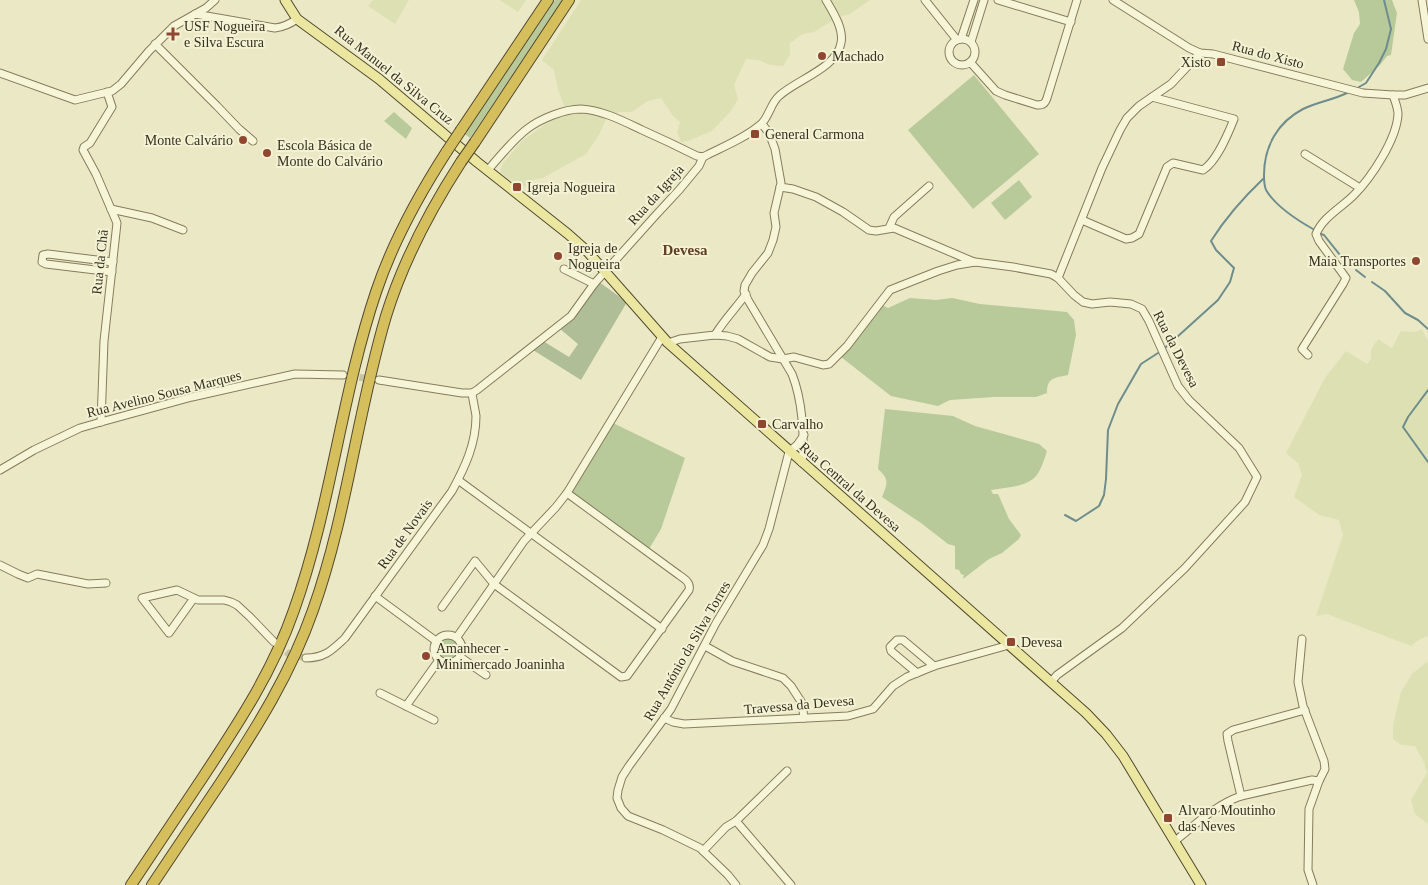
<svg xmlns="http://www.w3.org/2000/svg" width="1428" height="885" font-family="'Times New Roman',serif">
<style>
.farmland{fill:#dde0b3}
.green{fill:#b8c99a}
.cemetery{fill:#b0be98}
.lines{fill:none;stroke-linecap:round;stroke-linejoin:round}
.stream{stroke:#6e8d8d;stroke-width:2}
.minor-tunnel{stroke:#c7c4a4;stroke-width:7;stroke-dasharray:7 3.5;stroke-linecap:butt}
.minor-casing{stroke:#857c5c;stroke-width:9}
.major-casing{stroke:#534930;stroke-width:11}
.highway-casing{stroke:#534930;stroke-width:12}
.minor{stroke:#f7f5d8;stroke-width:7}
.major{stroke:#ece7a0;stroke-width:9}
.highway{stroke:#d5be5c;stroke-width:10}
.highway-bridge-casing{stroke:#534930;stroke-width:12;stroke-linecap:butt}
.highway-bridge{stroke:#d5be5c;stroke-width:10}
.poi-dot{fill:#904730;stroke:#f3f2d4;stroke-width:2}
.labels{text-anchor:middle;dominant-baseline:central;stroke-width:4;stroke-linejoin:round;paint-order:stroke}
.poi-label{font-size:14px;fill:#36301f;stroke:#f3f2d4;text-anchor:start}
.street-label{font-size:14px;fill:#36301f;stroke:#f3f2d4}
.neighbourhood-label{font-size:15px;font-weight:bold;fill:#603e21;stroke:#f3f2d4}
</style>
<rect width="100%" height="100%" fill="#ebe9c5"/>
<g class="farmland">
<polygon points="373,0 409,0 395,24 368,6"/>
<polygon points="499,0 526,0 518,12"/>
<polygon points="581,0 870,0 850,14 843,16 830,22 814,32 803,34 790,43 790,55 783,66 770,65 758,60 746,59 734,85 738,99 731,111 712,131 688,141 681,142 677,132 680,122 673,116 661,98 648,101 632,112 619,112 606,119 599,135 586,154 543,178 535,179 524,187 510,180 500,172 503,163 522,141 561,113 564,106 558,90 554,70 542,60"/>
<polygon points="1422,329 1428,341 1428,636 1420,639 1411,646 1327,614 1316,616 1343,535 1339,520 1319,515 1294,497 1302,475 1298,463 1286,453 1325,378 1346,351 1367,364 1371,359 1371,350 1378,339 1392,348 1401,331 1415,332"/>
<polygon points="1428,661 1428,824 1415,814 1411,800 1427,773 1424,762 1415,746 1401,745 1393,739 1393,725 1401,692 1412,674"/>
</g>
<g class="green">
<polygon points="555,0 563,0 470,138 465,134"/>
<polygon points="1354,0 1392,0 1397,13 1391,55 1387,56 1380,65 1361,82 1352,80 1343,69 1354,33 1360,24 1359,12"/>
<polygon points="974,75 1039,154 973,209 908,130"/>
<polygon points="394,112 412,128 406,139 384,121"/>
<polygon points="1019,180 1032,197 1005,220 991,203"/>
<path d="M910,298l26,2 16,-2 28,6 87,8 7,8 2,15 -8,40c-13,3 -21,2 -21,18l-11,4h-42l-44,3 -12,6 -47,-10 -50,-39 41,-52 6,3z"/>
<path d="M885,409l68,7 22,10 64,18 8,7c-3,9 -7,23 -14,28 -12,9 -28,8 -42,11l2,4h5l11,25 12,16 -2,4 -17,14 -13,6 -26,20 1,-4 -3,-1 -2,-4 -4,-1v-23l-7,-2 -27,-21 -39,-26c6,-14 7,-18 -4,-28z"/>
<polygon points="613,423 685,458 661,529 649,549 573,493 573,489"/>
<circle cx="448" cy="649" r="11"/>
</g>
<polygon class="cemetery" points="599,282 627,302 581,380 533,350 543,341 569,357 578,344 559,328"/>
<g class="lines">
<g class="stream">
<polyline points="1359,87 1366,83 1379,63 1386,49 1391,29 1384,0"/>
<path d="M1313,229c-16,-9 -38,-24 -47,-39 -2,-5 -2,-10 -2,-15 0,-29 14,-53 39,-66 14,-7 30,-9 44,-16"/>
<polyline points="1321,234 1324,235 1344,260"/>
<polyline points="1356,270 1365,277"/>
<polyline points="1372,282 1385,291 1405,313 1418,320 1428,329"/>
<path d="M1166,347l52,-47 12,-18 4,-14 -18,-18 -5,-9c15,-24 33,-44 53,-63"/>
<polyline points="1428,390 1408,417 1403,427 1428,462"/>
<polyline points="1065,515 1076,521 1099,506 1104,495 1106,479 1108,430 1118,404 1141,364 1158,353"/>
</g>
<g class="minor-tunnel">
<polyline points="349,376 379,380"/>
<polyline points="278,645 289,654 306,658"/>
</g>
<g class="minor-casing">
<g id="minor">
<polyline points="925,0 957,40"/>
<polyline points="998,0 1071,22"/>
<polyline points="1113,0 1189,48 1200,53 1213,54 1363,93 1393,95 1405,95 1428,88"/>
<polyline points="1422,0 1428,39"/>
<path d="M195,14l80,14c9,-1 15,-4 22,-9"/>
<polyline points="961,39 974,0"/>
<circle cx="962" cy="52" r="13"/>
<polyline points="971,42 984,0"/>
<polyline points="155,44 217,106 239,129 253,141"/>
<path d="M970,62l26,29 9,4 32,10c6,0 8,-1 10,-7l30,-98"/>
<polyline points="0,73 75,100 112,91 121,84 149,51 174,26 206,8 215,0"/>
<path d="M762,124l7,9 6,16 6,34 -7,30 2,14 -3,13 -5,13 -16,20 -7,12 -1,6 4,9 44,74c10,25 13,62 10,89"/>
<polyline points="1305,154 1360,188"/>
<path d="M488,170c11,-13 26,-31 39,-41 13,-10 37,-20 54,-20 21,1 42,12 61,21 18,8 37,17 55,26l6,1 4,-2c18,-9 38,-17 53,-30 9,-7 10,-21 19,-29 17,-16 58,-28 62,-53 3,-14 -8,-31 -15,-43"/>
<polyline points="780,187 793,189 816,197 843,212 869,230 876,231 894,228 974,262"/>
<polyline points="111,209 152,218 183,230"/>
<path d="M1082,220l44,19 6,-1 7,-4 28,-67 6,-4 30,7c14,-9 25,-36 31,-51l-82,-22"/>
<polyline points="889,228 894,217 929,186"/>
<polyline points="564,269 594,284"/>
<polyline points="112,272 46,264 42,262 43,255 48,254 113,262"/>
<path d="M715,335c9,-15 21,-27 31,-41"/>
<polyline points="668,343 680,339 715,335 727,336 738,339 770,357 783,359 794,357 823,365 829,364 847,346 890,290 938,271 957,265 975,262 1013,267 1051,274 1058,278"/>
<path d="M1308,355l-6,-6 41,-65 3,-6 -27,-37 -3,-7c7,-17 25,-26 38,-39 17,-17 43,-56 44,-81 0,-6 -3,-13 -5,-19"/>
<polyline points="379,380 462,393 472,393 477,390 571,316 594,284 655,216 680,189 699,166 703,157"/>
<polyline points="101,422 104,341 117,223 96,174 83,150 84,147 90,143 112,107 107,92"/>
<polyline points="0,470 34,450 80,428 101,422 192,397 295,374 343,375"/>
<polyline points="458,480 662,629"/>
<polyline points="0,565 18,574 28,578 37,574 88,584 106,583"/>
<polyline points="375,596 436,641"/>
<polyline points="194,598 169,633 142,598 177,590 198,600 224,600 231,602 237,605 250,617 274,642"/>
<path d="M442,607l33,-46 19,23 127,93 6,-1 62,-86c2,-7 -4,-11 -10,-15l-112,-82"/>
<circle cx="448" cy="649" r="14"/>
<polyline points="457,637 524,541 556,507 567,493 662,337"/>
<polyline points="1302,639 1298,682 1303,706 1324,761 1325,769 1319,781 1309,809 1308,870 1313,885"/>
<polyline points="705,646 732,661 783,678 791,686 802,703 804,718"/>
<polyline points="460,657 486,675"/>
<path d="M306,658c19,0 26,-8 39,-20l107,-147c13,-24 24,-47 24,-75 -1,-7 -3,-15 -4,-23"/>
<polyline points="917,673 891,651 890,647 897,640 903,640 934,666"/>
<polyline points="1051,682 1057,675 1122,628 1185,568 1245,502 1257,477 1239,448 1189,400 1178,386 1149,321 1142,309 1131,304 1110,302 1092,304 1083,302 1074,295 1058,278 1102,168 1120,130 1127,118 1139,106 1171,84 1200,53"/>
<polyline points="380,693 434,720"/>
<polyline points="406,706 439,660"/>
<polyline points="664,718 673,722 684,724 848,716 873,709 893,686 907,677 934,666 1009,645"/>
<polyline points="1241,796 1228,741 1227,734 1233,730 1305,710"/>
<polyline points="736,821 791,885"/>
<path d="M1175,841c20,-16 40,-36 66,-45l71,-16 7,1"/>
<polyline points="703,851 726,827 736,821 787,771"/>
<polyline points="736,885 728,875 700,848 663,830 628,816 621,808 617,798 618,790 622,777 629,766 671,709 716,623 763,545 769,529 789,452 797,445 804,435"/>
</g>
</g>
<g class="major-casing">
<polyline id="major" points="285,0 297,19 379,79 477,162 568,234 586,250 668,343 1086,713 1106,734 1123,756 1201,885"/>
</g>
<g class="highway-casing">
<g id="highway">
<polyline points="461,130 548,0"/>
<polyline points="475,142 569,0"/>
<path d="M131,885c24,-36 48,-72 72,-108 35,-53 70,-106 91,-167 37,-103 47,-214 82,-318 17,-51 42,-96 71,-141"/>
<path d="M152,885c23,-34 46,-69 69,-103 36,-55 70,-109 92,-172 34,-95 44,-197 73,-294 17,-55 44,-106 75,-154"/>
</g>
</g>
<use href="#minor" class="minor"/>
<use href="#major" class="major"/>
<use href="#highway" class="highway"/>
<g class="highway-bridge-casing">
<g id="highway-bridge">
<polyline points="447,151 461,130"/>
<polyline points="461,162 475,142"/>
</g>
</g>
<use href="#highway-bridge" class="highway-bridge"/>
</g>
<g class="poi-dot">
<path d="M170.5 26.5h5v5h5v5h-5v5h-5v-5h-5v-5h5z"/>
<circle cx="822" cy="56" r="5"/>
<rect x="1216" y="57" width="10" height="10" rx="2.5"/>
<rect x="750" y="129" width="10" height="10" rx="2.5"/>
<circle cx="243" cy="140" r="5"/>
<circle cx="267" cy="153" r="5"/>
<rect x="512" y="182" width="10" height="10" rx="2.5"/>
<circle cx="558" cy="256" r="5"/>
<circle cx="1416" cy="261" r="5"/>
<rect x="757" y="419" width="10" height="10" rx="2.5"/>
<rect x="1006" y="637" width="10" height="10" rx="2.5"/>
<circle cx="426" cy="656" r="5"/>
<rect x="1163" y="813" width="10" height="10" rx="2.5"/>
</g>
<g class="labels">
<g class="poi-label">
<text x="184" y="26">USF Nogueira<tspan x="184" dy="16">e Silva Escura</tspan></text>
<text x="832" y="56">Machado</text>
<text x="1211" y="62" text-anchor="end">Xisto</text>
<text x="765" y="134">General Carmona</text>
<text x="233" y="140" text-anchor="end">Monte Calvário</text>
<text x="277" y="145">Escola Básica de<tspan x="277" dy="16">Monte do Calvário</tspan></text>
<text x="527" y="187">Igreja Nogueira</text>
<text x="568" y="248">Igreja de<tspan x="568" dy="16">Nogueira</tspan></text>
<text x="1406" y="261" text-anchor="end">Maia Transportes</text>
<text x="772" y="424">Carvalho</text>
<text x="1021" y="642">Devesa</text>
<text x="436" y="648">Amanhecer -<tspan x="436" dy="16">Minimercado Joaninha</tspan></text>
<text x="1178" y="810">Alvaro Moutinho<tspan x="1178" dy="16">das Neves</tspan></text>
</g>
<g class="street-label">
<text transform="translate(1268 55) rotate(15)">Rua do Xisto</text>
<text transform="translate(394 75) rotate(39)">Rua Manuel da Silva Cruz</text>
<text transform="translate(656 195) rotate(-48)">Rua da Igreja</text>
<text transform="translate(100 262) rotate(-84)">Rua da Chã</text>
<text transform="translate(1176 349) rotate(63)">Rua da Devesa</text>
<text transform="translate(164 394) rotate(-14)">Rua Avelino Sousa Marques</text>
<text transform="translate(850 487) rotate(41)">Rua Central da Devesa</text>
<text transform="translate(405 534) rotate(-54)">Rua de Novais</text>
<text transform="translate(687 651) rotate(-60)">Rua António da Silva Torres</text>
<text transform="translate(799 705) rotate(-5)">Travessa da Devesa</text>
</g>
<g class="neighbourhood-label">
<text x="685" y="250">Devesa</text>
</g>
</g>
</svg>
